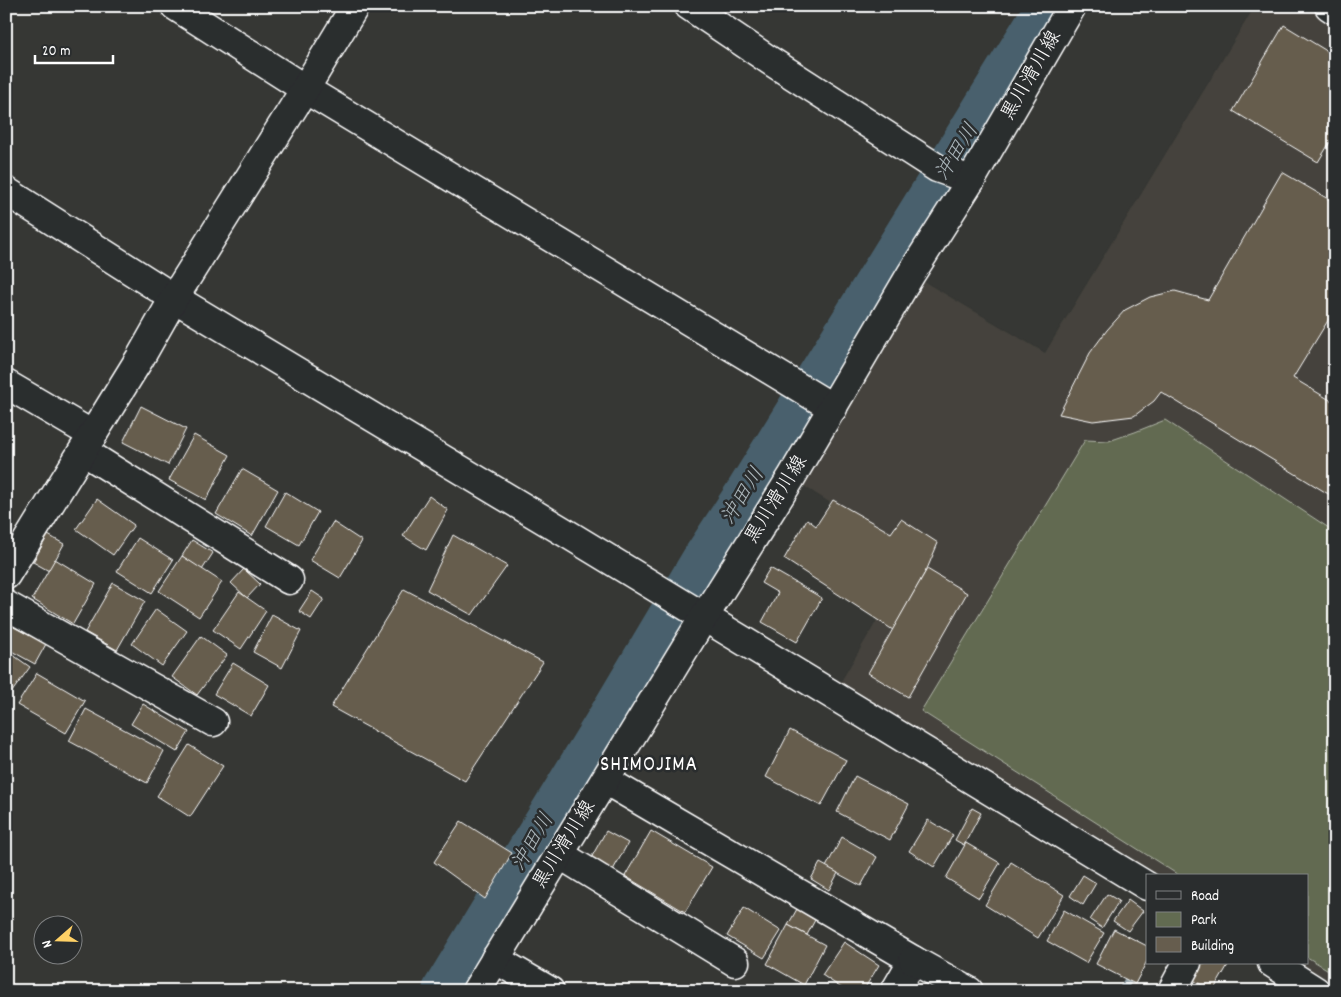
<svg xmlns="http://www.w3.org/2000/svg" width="1341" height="997" font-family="Dekko,'Klee One',sans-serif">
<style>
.built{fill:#44423c}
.green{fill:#626b51;stroke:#b0b5a8}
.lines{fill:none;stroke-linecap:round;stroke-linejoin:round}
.stream{stroke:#91a0a7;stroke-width:8}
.river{stroke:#48616d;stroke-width:46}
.building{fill:#665d4e;stroke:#fff}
.minor-casing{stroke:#fff;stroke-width:31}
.major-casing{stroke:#fff;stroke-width:31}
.minor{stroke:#2a2d2e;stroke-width:28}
.major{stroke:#2a2d2e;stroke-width:28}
.labels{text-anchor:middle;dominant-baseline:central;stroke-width:5;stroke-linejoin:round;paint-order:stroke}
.street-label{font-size:20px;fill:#fff;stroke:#2a2d2e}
.water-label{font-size:21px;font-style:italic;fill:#adb8bd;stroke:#2a2d2e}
.neighbourhood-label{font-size:21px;letter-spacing:1px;fill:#fff;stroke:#2a2d2e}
</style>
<rect width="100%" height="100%" fill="#363734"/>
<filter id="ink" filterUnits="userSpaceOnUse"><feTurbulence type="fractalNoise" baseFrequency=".02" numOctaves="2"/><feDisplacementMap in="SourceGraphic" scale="10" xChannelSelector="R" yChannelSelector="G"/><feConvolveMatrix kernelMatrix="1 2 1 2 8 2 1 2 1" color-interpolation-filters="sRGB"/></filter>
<g filter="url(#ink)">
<polygon class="built" points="1255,6 1329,6 1335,10 1335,991 1314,991 1270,963 1307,963 1307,876 1147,876 833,695 915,556 791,478 911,274 1045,353"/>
<polygon class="green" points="1165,420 1335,532 1335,974 1307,957 1307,876 1180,876 921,711 1085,440 1109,441 1135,432"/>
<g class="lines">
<polyline class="stream" points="1122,991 1132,973"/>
<polyline class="river" points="445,991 612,716 704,561 747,495 1049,6"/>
</g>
<g class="building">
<polygon points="1284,25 1335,56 1335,134 1318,162 1233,111"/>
<polygon points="1282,172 1335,203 1335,309 1293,378 1335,403 1335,498 1161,392 1154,401 1134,416 1093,421 1059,414 1090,353 1107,330 1125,310 1150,297 1175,291 1208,300"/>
<polygon points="141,406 186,429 168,465 123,442"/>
<polygon points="194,435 230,455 206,500 169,480"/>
<polygon points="242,469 278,490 252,536 216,514"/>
<polygon points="285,492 318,512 299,545 266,526"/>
<polygon points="429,496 448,510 426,550 403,536"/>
<polygon points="97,499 134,525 113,555 76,529"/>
<polygon points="833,500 891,533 901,519 938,543 927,569 893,630 784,559 807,519 816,526"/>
<polygon points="333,522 362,541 340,578 310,560"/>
<polygon points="48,535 64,544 49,571 33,562"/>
<polygon points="453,535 507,566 472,615 427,590"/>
<polygon points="138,538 173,560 152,593 117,571"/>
<polygon points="192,540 213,553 202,570 182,556"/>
<polygon points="182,556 222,582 199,617 159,591"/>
<polygon points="55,559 96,584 73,624 32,599"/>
<polygon points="770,568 822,598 797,642 762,622 778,593 761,583"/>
<polygon points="244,569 260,584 247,598 231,583"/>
<polygon points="927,569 967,593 908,697 868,673"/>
<polygon points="113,583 145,601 117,650 85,632"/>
<polygon points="404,589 543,662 465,781 331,707"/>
<polygon points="312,591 324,599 311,619 299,611"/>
<polygon points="239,592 266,611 241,649 213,630"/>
<polygon points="156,609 187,631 162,666 132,644"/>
<polygon points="272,615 301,631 282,668 253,652"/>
<polygon points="8,624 46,644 35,664 6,648 6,627"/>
<polygon points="201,636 227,655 197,695 172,677"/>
<polygon points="6,650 30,667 6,700"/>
<polygon points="233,663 269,685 251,716 214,694"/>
<polygon points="37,673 85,701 66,733 17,705"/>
<polygon points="143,704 189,732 177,752 131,724"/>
<polygon points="86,709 164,751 147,783 69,741"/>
<polygon points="790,730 846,760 821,806 766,777"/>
<polygon points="189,745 223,766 190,817 157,796"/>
<polygon points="855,776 909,804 890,840 837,812"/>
<polygon points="972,808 981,813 964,845 955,840"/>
<polygon points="928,820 953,835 934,867 909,851"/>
<polygon points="461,821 512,853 485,899 434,862"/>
<polygon points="606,831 628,843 613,870 591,858"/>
<polygon points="651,831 712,867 685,912 625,876"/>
<polygon points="842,837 877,857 861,886 826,867"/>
<polygon points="966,843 1000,863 979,898 946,878"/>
<polygon points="1011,862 1064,895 1038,938 985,905"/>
<polygon points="820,863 838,873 829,890 811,879"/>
<polygon points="1083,875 1096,883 1083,905 1070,896"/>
<polygon points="1107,894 1119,901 1102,928 1090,920"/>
<polygon points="1128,900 1143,911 1128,931 1113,921"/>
<polygon points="744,908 781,931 764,958 727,936"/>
<polygon points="797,909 815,920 807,935 788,925"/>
<polygon points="1064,910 1104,933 1086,963 1047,941"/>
<polygon points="788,925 825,945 804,985 767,964"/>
<polygon points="1114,929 1147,946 1147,961 1135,984 1096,964"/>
<polygon points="844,942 879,965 863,991 846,991 822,975"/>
<polygon points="1195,963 1226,963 1228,965 1213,991 1211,991 1187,976"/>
</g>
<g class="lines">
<g class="minor-casing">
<g id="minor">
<polyline points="175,6 305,89 833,408"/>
<polyline points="689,6 769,60 937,168 971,180"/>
<polyline points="1329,6 1335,10"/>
<polyline points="6,191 174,298 566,533 1147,886"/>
<polyline points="6,384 93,435"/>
<polyline points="83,451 289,580"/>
<polyline points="6,575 140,358 174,298 305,89 355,6"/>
<polyline points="6,605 213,722"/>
<polyline points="605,780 913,960 895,991"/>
<polyline points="559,854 735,962"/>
<polyline points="495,959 550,991"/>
<polyline points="913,960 969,991"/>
<polyline points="1272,963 1316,991"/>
<polyline points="1172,991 1187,963"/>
</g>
</g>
<g class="major-casing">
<polyline id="major" points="476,991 704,617 791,478 911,274 971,180 1072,6"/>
</g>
<use href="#minor" class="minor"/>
<use href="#major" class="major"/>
</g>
</g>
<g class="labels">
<g class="street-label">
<text transform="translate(1032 76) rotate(-60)">黒川滑川線</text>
<text transform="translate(777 500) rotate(-58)">黒川滑川線</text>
<text transform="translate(565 845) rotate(-58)">黒川滑川線</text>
</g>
<g class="water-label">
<text transform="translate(958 153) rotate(-58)">沖田川</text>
<text transform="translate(744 497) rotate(-58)">沖田川</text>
<text transform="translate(534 843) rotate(-59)">沖田川</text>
</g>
<g class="neighbourhood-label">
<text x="649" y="766">SHIMOJIMA</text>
</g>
</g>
<rect width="1341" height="997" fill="none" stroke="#2a2d2e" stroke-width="25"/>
<rect x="12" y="12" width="1316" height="972" fill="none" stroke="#fff" stroke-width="2" filter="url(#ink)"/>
<rect x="1146" y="874" width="162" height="90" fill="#2a2d2e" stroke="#7f8182"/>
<rect x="1156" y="891" width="25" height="8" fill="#2a2d2e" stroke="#7f8182"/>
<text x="1191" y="900" font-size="15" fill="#ffffff">Road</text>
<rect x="1156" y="912" width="25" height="15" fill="#626b51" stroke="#7f8182"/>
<text x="1191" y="924" font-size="15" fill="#ffffff">Park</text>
<rect x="1156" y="937" width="25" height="15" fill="#665d4e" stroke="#7f8182"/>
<text x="1191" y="950" font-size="15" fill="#ffffff">Building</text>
<g transform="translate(58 940) rotate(250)"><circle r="24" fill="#2a2d2e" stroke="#7f8182"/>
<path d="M0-4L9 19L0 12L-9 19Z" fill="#ffd166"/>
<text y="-8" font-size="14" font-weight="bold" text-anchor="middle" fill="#ffffff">N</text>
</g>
<path d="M35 55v8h78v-8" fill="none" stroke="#ffffff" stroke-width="2.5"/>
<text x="42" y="55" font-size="15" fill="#ffffff" stroke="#2a2d2e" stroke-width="4" paint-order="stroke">20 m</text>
</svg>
